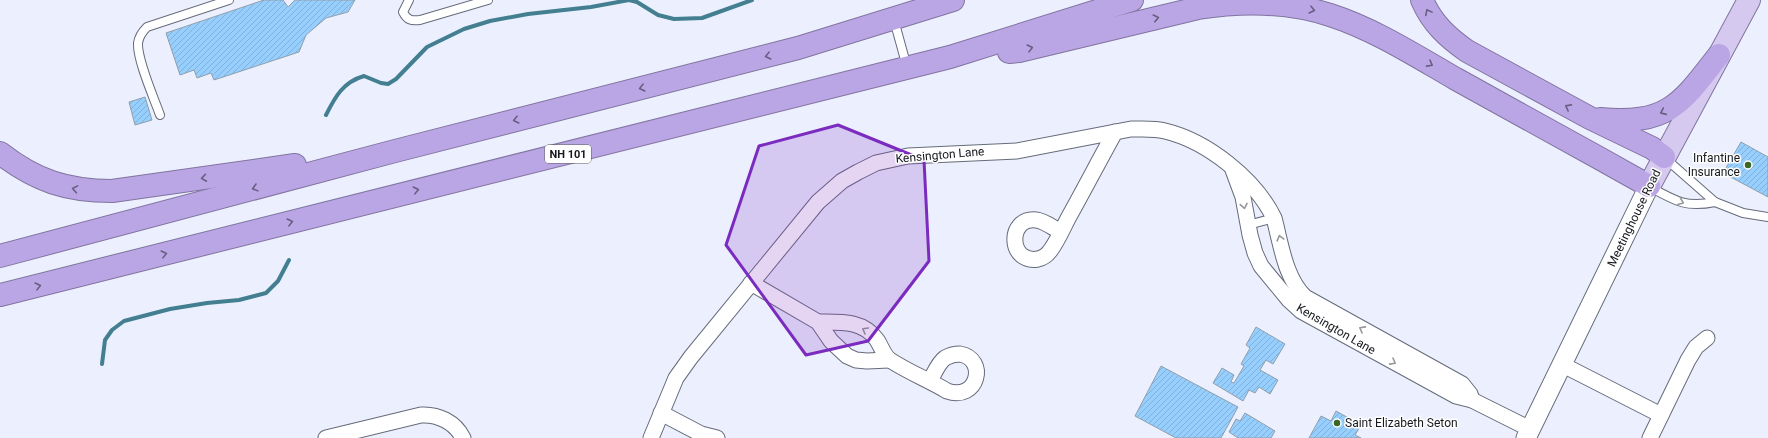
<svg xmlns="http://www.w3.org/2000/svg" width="1768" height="438" font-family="Roboto,sans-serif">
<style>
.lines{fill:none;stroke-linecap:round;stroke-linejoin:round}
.stream{stroke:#447f91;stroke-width:4}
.building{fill:url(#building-hatch);stroke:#919fab}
.service-casing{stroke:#666b7a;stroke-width:10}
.minor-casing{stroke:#666b7a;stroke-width:17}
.tertiary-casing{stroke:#666b7a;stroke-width:21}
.primary-casing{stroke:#81749f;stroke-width:24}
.motorway-casing{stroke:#81749f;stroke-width:24}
.service{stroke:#fff;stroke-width:8}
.minor{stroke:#fff;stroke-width:15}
.tertiary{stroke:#fff;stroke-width:19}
.primary{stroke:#d6c9ef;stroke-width:22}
.motorway{stroke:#baa5e5;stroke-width:22}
.oneway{stroke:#685e82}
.oneway2{stroke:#96979a}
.marked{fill:#7b2cbf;fill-opacity:0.2;stroke:#7b2cbf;stroke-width:3;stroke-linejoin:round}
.poi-dot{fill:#3b6725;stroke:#fefefe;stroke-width:1.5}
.labels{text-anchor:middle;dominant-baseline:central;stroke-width:3;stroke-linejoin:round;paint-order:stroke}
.shield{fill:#fefefe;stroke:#5c5d61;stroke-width:1}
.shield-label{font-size:11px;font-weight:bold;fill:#16181e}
.street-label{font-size:12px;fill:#16181e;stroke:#fefefe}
.poi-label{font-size:12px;fill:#16181e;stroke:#fefefe;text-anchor:end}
</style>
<defs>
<pattern id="building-hatch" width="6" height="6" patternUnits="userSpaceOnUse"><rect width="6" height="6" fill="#96cefd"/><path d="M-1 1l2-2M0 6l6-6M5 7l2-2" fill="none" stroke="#81b0d8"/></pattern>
</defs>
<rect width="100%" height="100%" fill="#ecf0fe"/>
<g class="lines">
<g class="stream">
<path d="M326,115c9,-18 17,-33 38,-39l17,7 7,1 8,-5 31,-32 37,-18 26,-8 38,-7 63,-7 38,-7 8,2 21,13 16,4 28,-1 50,-18"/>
<polyline points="102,364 105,340 112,330 124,321 170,309 207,303 239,300 266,293 278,281 289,260"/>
</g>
</g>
<g class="building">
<polygon points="264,0 283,0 288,7 295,0 355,0 348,12 326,18 306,35 299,52 214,80 211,73 197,78 194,70 180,75 166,33"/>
<polygon points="145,97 152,120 135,125 129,102"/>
<polygon points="1741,142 1768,157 1768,197 1723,173"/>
<polygon points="1256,327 1285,344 1273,364 1266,360 1260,370 1278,380 1270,394 1259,387 1255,393 1249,390 1243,401 1213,383 1222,368 1234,375 1231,382 1234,383 1244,366 1241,364 1250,348 1246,345"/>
<polygon points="1161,366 1238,407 1221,438 1176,438 1135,416"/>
<polygon points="1336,411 1361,425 1355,435 1361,438 1309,438 1321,416 1331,421"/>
<polygon points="1245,413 1275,431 1271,438 1238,438 1229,432 1236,419 1240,421"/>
</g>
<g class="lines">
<g class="service-casing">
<g id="service">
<path d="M409,0l-6,12c4,8 8,9 17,8l68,-20"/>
<polyline points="894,20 907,67"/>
<path d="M160,115c-6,-17 -23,-55 -22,-72 1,-7 4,-11 9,-16l82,-27"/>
<polyline points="1666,159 1715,202 1743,213 1768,217"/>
<path d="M1650,187c25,14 36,21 65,15"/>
<polyline points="1248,225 1274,218"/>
</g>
</g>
<g class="minor-casing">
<g id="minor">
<polyline points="1233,170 1243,197 1250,235 1255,253 1261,266 1289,300 1301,311 1456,396 1472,400 1530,429"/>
<path d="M1061,232c-8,-4 -16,-11 -25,-12 -29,-3 -28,44 2,39 5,-1 9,-4 12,-8 9,-12 14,-26 21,-38 15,-27 29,-54 44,-81"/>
<polyline points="751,283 818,322 831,341 847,356 856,360 867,361 889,360"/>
<path d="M818,322c22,0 45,-2 59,18 4,6 7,16 13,20 18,12 39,20 57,31 31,11 41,-32 13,-37 -5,0 -10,1 -15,4 -7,5 -11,16 -15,23"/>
<polyline points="1563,365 1661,415"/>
<polyline points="661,413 701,434 717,438"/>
<path d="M326,438l95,-23c17,-1 34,7 42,23"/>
<path d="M651,438l25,-60 15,-21 127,-155 24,-21 16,-9 18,-9 32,-7 109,-5 114,-22c12,0 23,-1 34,2 42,10 90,48 109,87 7,26 11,60 31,79l157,87 8,10 2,6"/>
<polyline points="1650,438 1688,360 1696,347 1707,338"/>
</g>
</g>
<g class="tertiary-casing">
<polyline id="tertiary" points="1526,438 1649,186"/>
</g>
<g class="primary-casing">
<polyline id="primary" points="1649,186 1749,0"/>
</g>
<g class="motorway-casing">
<g id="motorway">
<path d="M1422,0c10,23 25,37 45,51l123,67 62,30 12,9"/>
<path d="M1009,52l10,-1 179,-43c45,-7 89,-7 132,7 44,14 86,41 126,64 65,36 129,71 193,107"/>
<path d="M1600,119c68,6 81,-15 119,-64"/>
<path d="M0,153c36,28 67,38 112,38l183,-26"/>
<polyline points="0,256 395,151 798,48 953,0"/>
<polyline points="0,295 950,57 1132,0"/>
</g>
</g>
<use href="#service" class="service"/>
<use href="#minor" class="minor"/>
<use href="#tertiary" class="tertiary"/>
<use href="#primary" class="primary"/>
<use href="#motorway" class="motorway"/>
</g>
<defs><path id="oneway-chevron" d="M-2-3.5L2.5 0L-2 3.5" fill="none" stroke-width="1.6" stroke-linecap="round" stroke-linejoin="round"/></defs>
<g class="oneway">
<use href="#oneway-chevron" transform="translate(1312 10) rotate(14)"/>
<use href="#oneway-chevron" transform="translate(1428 12) rotate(-118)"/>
<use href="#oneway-chevron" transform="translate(1156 18) rotate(-13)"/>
<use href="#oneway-chevron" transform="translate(1030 48) rotate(-14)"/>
<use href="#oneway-chevron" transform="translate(768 56) rotate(166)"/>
<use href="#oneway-chevron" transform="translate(1430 64) rotate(29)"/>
<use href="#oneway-chevron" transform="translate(642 88) rotate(166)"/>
<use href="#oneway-chevron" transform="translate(1568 107) rotate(-152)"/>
<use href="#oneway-chevron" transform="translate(1663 112) rotate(156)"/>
<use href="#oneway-chevron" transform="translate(516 120) rotate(166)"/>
<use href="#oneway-chevron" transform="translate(204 178) rotate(172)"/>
<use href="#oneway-chevron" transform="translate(255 188) rotate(165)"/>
<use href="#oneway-chevron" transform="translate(75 189) rotate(-170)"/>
<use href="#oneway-chevron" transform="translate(416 190) rotate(-14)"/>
<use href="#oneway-chevron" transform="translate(290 222) rotate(-14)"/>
<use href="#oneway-chevron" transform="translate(164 254) rotate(-14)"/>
<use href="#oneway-chevron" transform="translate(38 286) rotate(-14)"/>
</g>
<g class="oneway2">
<use href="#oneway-chevron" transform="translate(1681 202) rotate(21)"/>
<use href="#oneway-chevron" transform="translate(1244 206) rotate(79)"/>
<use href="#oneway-chevron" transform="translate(1280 238) rotate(-105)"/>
<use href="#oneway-chevron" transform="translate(1362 329) rotate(-151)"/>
<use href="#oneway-chevron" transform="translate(865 330) rotate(-150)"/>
<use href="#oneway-chevron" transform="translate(1393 362) rotate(29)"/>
</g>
<path class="marked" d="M838,125l86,35 5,101 -61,80 -62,14 -80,-110 33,-99z"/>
<g class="poi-dot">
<circle cx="1748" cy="165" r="4"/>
<circle cx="1337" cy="423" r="4"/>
</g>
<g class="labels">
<rect class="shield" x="545" y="145" width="46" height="18" rx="3"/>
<g class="shield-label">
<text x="568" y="154">NH 101</text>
</g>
<g class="street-label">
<text transform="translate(940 155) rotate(-5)">Kensington Lane</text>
<text transform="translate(1634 218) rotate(-64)">Meetinghouse Road</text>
<text transform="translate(1336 329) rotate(30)">Kensington Lane</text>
</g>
<g class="poi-label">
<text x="1740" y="158">Infantine<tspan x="1740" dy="14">Insurance</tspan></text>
<text x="1345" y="423" text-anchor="start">Saint Elizabeth Seton</text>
</g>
</g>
</svg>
